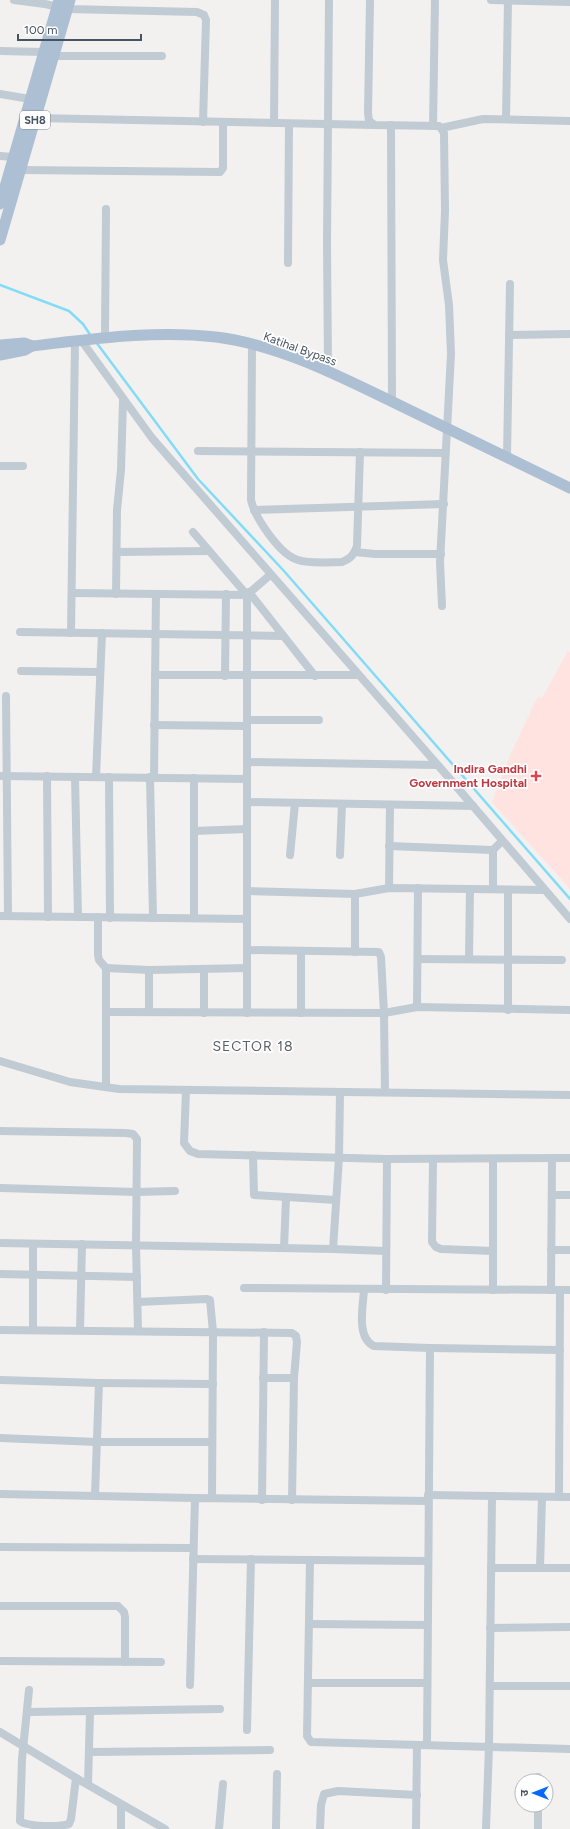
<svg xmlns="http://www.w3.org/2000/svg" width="570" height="1829" font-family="Figtree,'Noto Sans Devanagari',sans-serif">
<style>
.medical{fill:#fee3e0}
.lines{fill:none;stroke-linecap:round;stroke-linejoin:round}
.stream{stroke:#83dcf7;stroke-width:2.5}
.minor{stroke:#c0cbd4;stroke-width:8}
.major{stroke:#adbfd2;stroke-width:11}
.health-dot{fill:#e0444e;stroke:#fff;stroke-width:1.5}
.labels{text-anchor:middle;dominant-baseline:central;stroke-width:3.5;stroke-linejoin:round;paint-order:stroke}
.shield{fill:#fff;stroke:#7e8790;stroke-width:1}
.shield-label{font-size:11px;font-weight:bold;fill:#465361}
.street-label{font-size:12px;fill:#465361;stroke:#fff}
.health-label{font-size:12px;font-weight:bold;fill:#be3a42;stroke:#fff;text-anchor:end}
.quarter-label{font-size:14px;letter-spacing:1px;fill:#5c6167;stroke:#fff}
</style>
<rect width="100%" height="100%" fill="#f3f0f0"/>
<polygon class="medical" points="568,651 570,652 570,889 492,802 512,751 538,696 542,698"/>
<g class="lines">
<g class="stream">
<polyline points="0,285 69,311 83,324 91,336"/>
<polyline points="96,342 198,479 284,571 570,899"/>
</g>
<g class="minor">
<polyline points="14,0 45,4 67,9 197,12 204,15 206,20 203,122"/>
<polyline points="370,0 368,113 369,121 375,125 439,126 441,128 444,133 445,211 443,260 449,305 451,354 440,562 442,606"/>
<polyline points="491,0 570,2"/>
<polyline points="0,51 44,52"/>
<polyline points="54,56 162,56"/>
<polyline points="0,94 30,99"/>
<polyline points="36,118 374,125"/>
<polyline points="506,119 508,0"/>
<polyline points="274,123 275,0"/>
<polyline points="391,125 392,402"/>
<polyline points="433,126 435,0"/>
<polyline points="441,128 483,119 570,121"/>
<polyline points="0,156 13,157"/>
<polyline points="21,170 220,172 223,168 223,122"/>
<polyline points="288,263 289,124"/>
<polyline points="509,335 570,334"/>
<polyline points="105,337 106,209"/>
<polyline points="81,340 152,438 443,771 570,919"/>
<path d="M252,345l-1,155c4,18 29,55 47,60 13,4 31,2 44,2 8,-3 12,-7 15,-16l3,-94"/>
<polyline points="328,371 327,242 329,0"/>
<polyline points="198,451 445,453"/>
<polyline points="507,457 510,284"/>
<polyline points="0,466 23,466"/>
<polyline points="254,510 444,504"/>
<polyline points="193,532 247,595"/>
<polyline points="117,552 209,551"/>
<polyline points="355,552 375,554 441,554"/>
<polyline points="249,592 315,676"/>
<polyline points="72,593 247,595"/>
<polyline points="116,594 117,510 121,470 123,401"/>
<polyline points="20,632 283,636"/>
<polyline points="71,633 75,341"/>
<polyline points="21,671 100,672"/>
<polyline points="155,675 358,675"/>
<polyline points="225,676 226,594"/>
<polyline points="6,696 8,916"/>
<polyline points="247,720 319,720"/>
<polyline points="154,725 247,726"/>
<polyline points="247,762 437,765"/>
<polyline points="0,776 247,779"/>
<polyline points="47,776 48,917"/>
<polyline points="75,777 78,917"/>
<polyline points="96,777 102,633"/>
<polyline points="109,777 110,918"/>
<polyline points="150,777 153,918"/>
<polyline points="154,777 156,594"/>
<polyline points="194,778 194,918"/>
<polyline points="247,802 473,806"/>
<polyline points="194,831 247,829"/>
<polyline points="389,846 493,850 502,841"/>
<polyline points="290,855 295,803"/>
<polyline points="340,855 342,804"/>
<polyline points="389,888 390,805"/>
<polyline points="493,889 493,850"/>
<polyline points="508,890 508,1010"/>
<polyline points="247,891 355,894 355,952"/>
<polyline points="355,894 389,888 544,890"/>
<polyline points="0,916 247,919"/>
<polyline points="98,917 98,955 99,960 106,968 106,1087"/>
<polyline points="247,950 379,952 381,957 384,1013 385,1092"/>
<polyline points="418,959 562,960"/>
<polyline points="469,959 470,889"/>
<polyline points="106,968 149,970 247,968"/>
<polyline points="149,970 149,1012"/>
<polyline points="204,970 204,1013"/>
<polyline points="417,1007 418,888"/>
<polyline points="106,1012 384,1013 417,1007 570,1010"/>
<polyline points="247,1013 247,595 270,575"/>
<polyline points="301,1013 301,951"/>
<polyline points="0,1061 70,1082 119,1089 570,1095"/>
<polyline points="186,1090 184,1143 190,1151 198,1154 387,1159 570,1158"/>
<polyline points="0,1131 126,1133 133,1134 137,1139 136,1245 138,1331"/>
<polyline points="253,1155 254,1195 336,1200"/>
<polyline points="433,1159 432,1242 436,1247 441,1249 493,1251"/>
<polyline points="0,1188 136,1192 175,1191"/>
<polyline points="552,1195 570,1195"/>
<polyline points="0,1243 333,1249 386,1251"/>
<polyline points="33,1244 33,1330"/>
<polyline points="284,1248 286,1198"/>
<polyline points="333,1249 339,1158 340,1092"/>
<polyline points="551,1250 570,1250"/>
<polyline points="0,1274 137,1277"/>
<polyline points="244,1288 570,1290"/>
<path d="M364,1290c-1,16 -8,48 10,56l56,2 130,2"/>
<polyline points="386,1290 387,1159"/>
<polyline points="493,1290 493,1159"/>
<polyline points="551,1290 552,1158"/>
<polyline points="138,1302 206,1299 210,1300 213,1332 212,1498"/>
<polyline points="0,1330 292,1333 296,1336 297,1342 294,1378 292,1500"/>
<polyline points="80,1330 82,1244"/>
<polyline points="263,1378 294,1378"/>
<polyline points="0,1380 99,1383 213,1384"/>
<polyline points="0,1438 97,1442 212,1442"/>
<polyline points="0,1494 195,1498"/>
<polyline points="95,1495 99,1383"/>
<polyline points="428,1495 570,1497"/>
<polyline points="559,1497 560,1290"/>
<polyline points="262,1500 264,1332"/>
<polyline points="0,1547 193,1548"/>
<polyline points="193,1559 427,1561"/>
<polyline points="310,1560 307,1736 311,1742 570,1749"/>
<polyline points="491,1568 570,1568"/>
<polyline points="540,1568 542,1497"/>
<polyline points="0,1606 118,1606 124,1612 125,1617 125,1662"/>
<polyline points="309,1624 427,1625"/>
<polyline points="490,1628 570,1627"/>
<polyline points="0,1661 161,1662"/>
<polyline points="308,1683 427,1683"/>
<polyline points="190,1685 195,1498 428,1501"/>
<polyline points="490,1686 570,1686"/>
<path d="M29,1690l-7,69 -2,62c7,6 40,6 49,3l2,-5 5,-41"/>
<polyline points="28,1712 220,1709"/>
<polyline points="247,1730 251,1559"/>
<polyline points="0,1732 76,1778 165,1829"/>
<polyline points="427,1745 430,1348"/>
<polyline points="89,1752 270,1750"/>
<polyline points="538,1781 538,1777"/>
<polyline points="88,1784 90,1712"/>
<polyline points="121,1829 121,1805"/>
<polyline points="219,1829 223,1784"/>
<polyline points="276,1829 277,1774"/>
<polyline points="320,1829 321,1805 324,1794 338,1791 417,1795"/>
<polyline points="416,1829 417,1745"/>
<polyline points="486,1829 489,1747 492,1496"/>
<polyline points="538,1829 538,1805"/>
</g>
<g class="major">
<polyline points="0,204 59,0"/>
<polyline points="0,240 70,0"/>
<polyline points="0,345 24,343 32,346"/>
<path d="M0,355l25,-5 7,-4c61,-7 122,-16 184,-9 64,8 125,40 183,68 57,28 114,55 171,83"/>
</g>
</g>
<path class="health-dot" d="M534 770h4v4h4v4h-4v4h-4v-4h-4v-4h4z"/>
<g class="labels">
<rect class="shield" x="20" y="111" width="30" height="18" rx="3"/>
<g class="shield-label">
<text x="35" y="120">SH8</text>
</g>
<g class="street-label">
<text transform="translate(300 349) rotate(20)">Katihal Bypass</text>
</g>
<g class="health-label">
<text x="527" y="769">Indira Gandhi<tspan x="527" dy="14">Government Hospital</tspan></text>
</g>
<g class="quarter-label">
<text x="253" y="1046">SECTOR 18</text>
</g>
</g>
<g transform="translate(534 1793) rotate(270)"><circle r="19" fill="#ffffff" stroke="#b5bac0"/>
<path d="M0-3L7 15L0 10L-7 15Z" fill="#036afa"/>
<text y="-6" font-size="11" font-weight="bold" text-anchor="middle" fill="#465361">उ</text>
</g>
<path d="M18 34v6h123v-6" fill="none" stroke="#465361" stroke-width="2"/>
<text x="24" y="34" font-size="12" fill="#465361" stroke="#ffffff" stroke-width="3" paint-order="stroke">100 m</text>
</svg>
